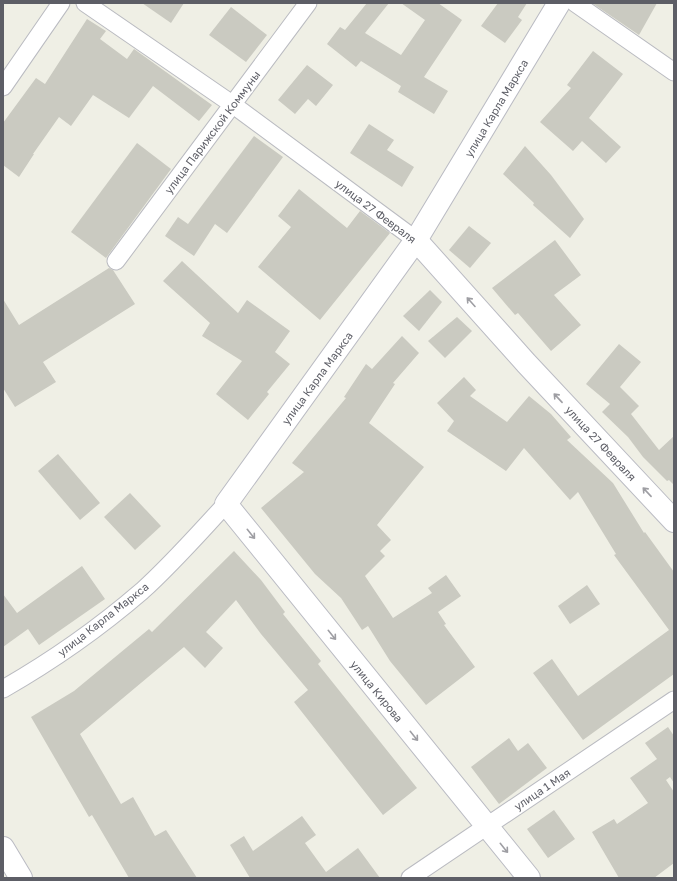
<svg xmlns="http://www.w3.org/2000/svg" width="677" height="881" font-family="'Golos Text',sans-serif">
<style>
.building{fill:#cacac1}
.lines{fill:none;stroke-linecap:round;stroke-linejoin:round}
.street-casing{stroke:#babbc1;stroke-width:19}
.secondary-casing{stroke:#babbc3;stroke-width:24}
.street{stroke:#fff;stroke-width:17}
.secondary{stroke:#fff;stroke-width:22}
.oneway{stroke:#9e9ea3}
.labels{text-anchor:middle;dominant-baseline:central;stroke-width:3;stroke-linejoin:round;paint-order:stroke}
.street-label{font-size:11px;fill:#5d5e66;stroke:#fff}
</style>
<rect width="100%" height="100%" fill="#efefe5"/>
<g class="building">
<polygon points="142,3 184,3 171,23"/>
<polygon points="367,3 389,3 365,33 401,55 425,20 401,3 438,3 462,20 424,77 448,91 434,114 398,92 401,86 361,61 356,67 327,44 340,27 345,30"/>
<polygon points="498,3 527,3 518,17 522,20 505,43 481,26"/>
<polygon points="592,3 657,3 639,35"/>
<polygon points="231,7 267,35 246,62 209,35"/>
<polygon points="87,19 106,31 100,39 127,59 134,49 212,105 199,121 153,86 129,118 93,95 71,126 59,117 33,154 34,154 19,177 3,165 3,123 36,78 45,84"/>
<polygon points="593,51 623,74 589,118 621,147 606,163 582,141 573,151 540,122 571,88 567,85"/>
<polygon points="307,65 333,85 316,106 308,99 295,114 278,100"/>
<polygon points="369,124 394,140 387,150 414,167 402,187 350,153"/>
<polygon points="254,136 283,157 227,233 215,224 194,256 165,236 178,217 188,224"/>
<polygon points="137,143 171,169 106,258 71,232"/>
<polygon points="525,146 551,175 584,219 570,238 533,205 534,203 503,174"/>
<polygon points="299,189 347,228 360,211 390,233 320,320 258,267 291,227 278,216"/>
<polygon points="469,226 491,243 470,268 449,250"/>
<polygon points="555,240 581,275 554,295 581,325 551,351 518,313 515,315 492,288"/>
<polygon points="182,261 238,313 247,300 290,331 275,352 290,364 267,392 269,394 248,420 216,394 242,361 202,336 210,323 163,281"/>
<polygon points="109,268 113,270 135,304 43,362 56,382 15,407 3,388 3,299 19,325"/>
<polygon points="430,290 442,302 419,331 403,316"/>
<polygon points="457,317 472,331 445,358 428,341"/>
<polygon points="402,336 419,353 393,383 395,384 369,423 424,467 377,525 391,540 380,551 385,556 365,576 393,618 432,593 428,588 446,575 461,596 438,612 446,624 444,625 475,667 426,705 390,661 368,626 362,630 341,598 315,574 261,508 304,472 292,463 346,398 344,397 366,364 372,369"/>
<polygon points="619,344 641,362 620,387 639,406 631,414 659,450 674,436 674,485 669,480 667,481 643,457 628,437 602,412 610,404 586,384"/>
<polygon points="464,377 476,390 470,396 507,422 529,396 551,414 571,437 567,440 613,483 644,533 645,532 674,572 674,674 583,740 533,673 552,659 578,696 669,630 614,555 616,554 578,492 570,500 524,448 506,471 447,431 454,421 437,403"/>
<polygon points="58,454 100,503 80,520 38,471"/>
<polygon points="130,493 161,526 135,550 104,517"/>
<polygon points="234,551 261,580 285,612 283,614 321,661 318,664 417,788 383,815 294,702 308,690 261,634 236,600 206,632 223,648 205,668 184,647 80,734 121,804 133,797 155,836 166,830 197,878 129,878 92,815 89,817 31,717 74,691 149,629 152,632"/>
<polygon points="82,566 105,599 39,645 28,629 3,647 3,594 17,613"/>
<polygon points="587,585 600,604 570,624 558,606"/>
<polygon points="668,727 674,736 674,783 670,777 666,780 674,792 674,863 654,878 619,878 592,832 614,819 617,824 648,803 630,778 657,759 645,743"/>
<polygon points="509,738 518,751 528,743 547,768 499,804 471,767"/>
<polygon points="554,810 575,839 548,858 527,829"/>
<polygon points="302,816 316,835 305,843 326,872 358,848 380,878 250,878 230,845 244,836 253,851"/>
</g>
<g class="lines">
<g class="street-casing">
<g id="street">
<polyline points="85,3 232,104 416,240"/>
<polyline points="575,3 674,72"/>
<polyline points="3,87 61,3"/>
<polyline points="116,261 308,3"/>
<path d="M3,689c49,-28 96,-61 139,-98 30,-27 57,-58 84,-87"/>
<polyline points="410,878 674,700"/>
</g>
</g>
<g class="secondary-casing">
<g id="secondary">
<polyline points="416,240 526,363 674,521"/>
<polyline points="3,848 21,878"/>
<polyline points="529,878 226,504 416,240 559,3"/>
</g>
</g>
<use href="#street" class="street"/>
<use href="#secondary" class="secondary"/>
</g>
<defs><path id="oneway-shaft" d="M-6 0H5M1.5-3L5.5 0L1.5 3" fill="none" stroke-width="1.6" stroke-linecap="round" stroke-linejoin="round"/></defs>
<g class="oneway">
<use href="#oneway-shaft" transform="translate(471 302) rotate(-132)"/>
<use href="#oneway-shaft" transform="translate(558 398) rotate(-133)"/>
<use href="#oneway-shaft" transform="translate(647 492) rotate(-133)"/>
<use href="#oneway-shaft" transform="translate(251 534) rotate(51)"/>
<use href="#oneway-shaft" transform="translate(332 635) rotate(51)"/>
<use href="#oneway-shaft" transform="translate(414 736) rotate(51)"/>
<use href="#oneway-shaft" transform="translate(504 848) rotate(51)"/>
</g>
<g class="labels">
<g class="street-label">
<text transform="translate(496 108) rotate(-59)">улица Карла Маркса</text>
<text transform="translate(212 132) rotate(-53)">улица Парижской Коммуны</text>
<text transform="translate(376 211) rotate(37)">улица 27 Февраля</text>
<text transform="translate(317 378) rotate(-54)">улица Карла Маркса</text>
<text transform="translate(601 443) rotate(47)">улица 27 Февраля</text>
<text transform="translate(103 619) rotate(-38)">улица Карла Маркса</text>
<text transform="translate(377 691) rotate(51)">улица Кирова</text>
<text transform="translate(542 789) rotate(-34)">улица 1 Мая</text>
</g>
</g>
<rect width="677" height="881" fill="none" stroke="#5d5e66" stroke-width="8"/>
</svg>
